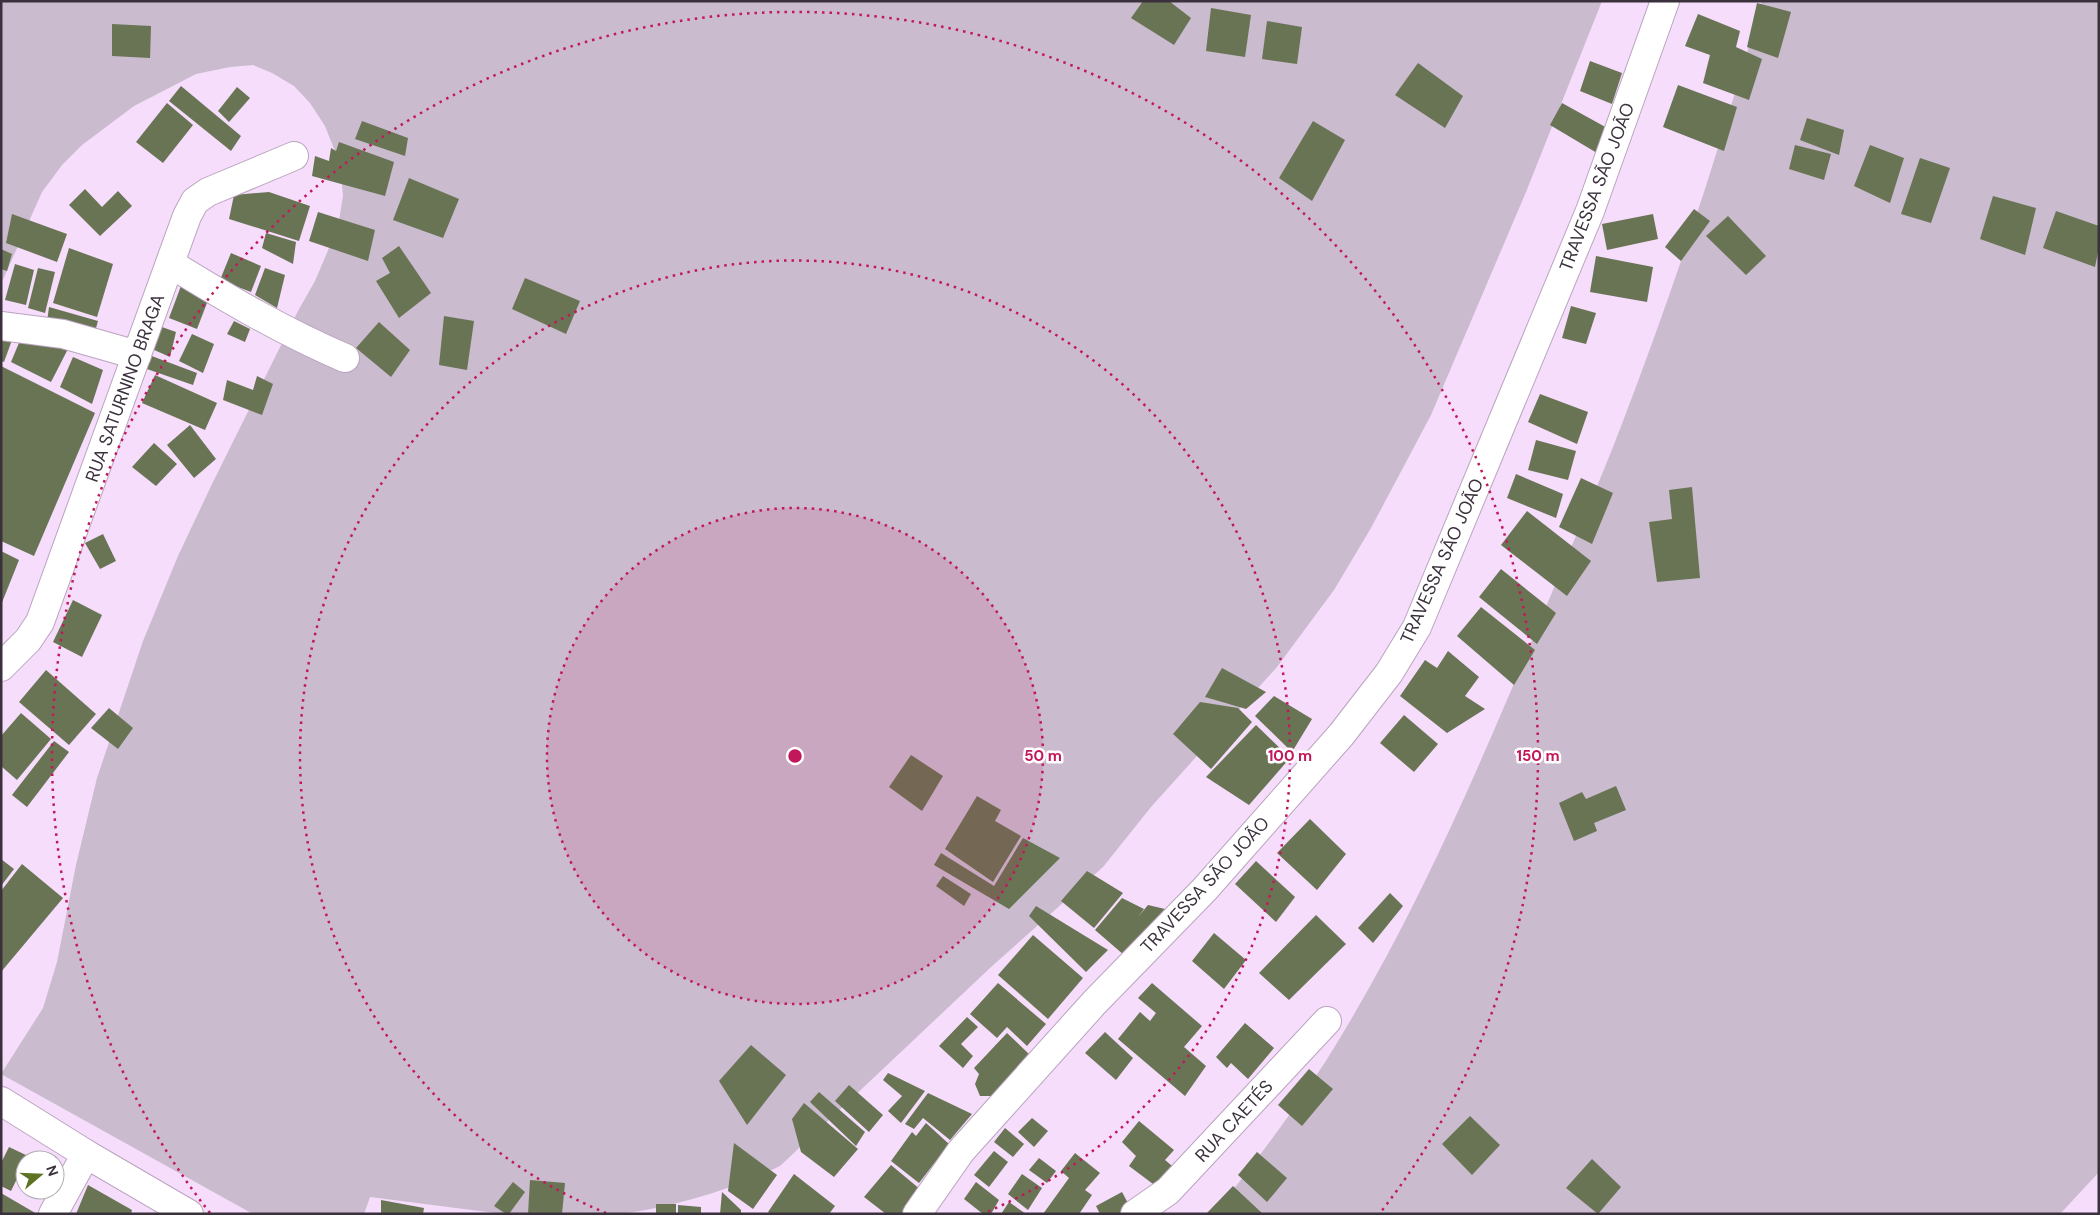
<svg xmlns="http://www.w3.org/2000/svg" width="2100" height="1215" font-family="'DM Sans',sans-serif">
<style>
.green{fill:#cabbce}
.building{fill:#697455}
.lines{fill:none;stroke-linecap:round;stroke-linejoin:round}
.minor-casing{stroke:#baa4bf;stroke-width:30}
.secondary-casing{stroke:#baa4bf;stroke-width:30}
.minor{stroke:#fff;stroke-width:28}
.secondary{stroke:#fff;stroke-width:28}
.ring{fill:none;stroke:#c2185b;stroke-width:2.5;stroke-dasharray:2.5 5}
.labels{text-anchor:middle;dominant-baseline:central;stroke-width:5;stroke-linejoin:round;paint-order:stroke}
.street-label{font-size:18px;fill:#3a313c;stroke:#fff}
.centre{fill:#c2185b;stroke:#fff;stroke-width:2.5}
.ring-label{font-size:15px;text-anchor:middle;font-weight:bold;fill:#c2185b;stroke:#fff;stroke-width:5;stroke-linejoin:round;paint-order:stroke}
</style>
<rect width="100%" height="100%" fill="#f5ddfb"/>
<g class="green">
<path d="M1,1h1601l-76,191 -95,223 -60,113 -37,62 -57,77 -126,140 -48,60 -113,101 -210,198c-52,25 -104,40 -160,48h-117l-133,-17 -6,17h-111l-252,-140 42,-66 14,-46 19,-97 21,-87 46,-137 35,-85 34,-72 86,-173 17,-30 23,-54 5,-31 -3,-32 -15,-38 -15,-23 -16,-17 -22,-13 -19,-8 -23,2 -34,7 -62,32 -52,39 -20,20 -20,27 -41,92z"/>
<path d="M1762,1h337v1171l-39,42h-846c46,-58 91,-117 129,-181 81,-135 142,-279 202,-424 25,-60 52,-120 75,-180 54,-140 101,-283 142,-428z"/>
</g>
<g class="building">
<polygon points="1143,1 1169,1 1191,18 1174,45 1131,18"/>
<polygon points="1757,3 1791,12 1778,58 1747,47"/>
<polygon points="1211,8 1251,15 1245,57 1206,51"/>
<polygon points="1698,14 1740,31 1736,47 1762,59 1749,100 1703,83 1710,55 1685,46"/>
<polygon points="1267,21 1302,27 1297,64 1262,59"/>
<polygon points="112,24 151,26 150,58 112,56"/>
<polygon points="1590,61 1622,73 1612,104 1580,91"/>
<polygon points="1418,63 1463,96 1445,128 1395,95"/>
<polygon points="1678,85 1737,107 1724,151 1663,127"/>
<polygon points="181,86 241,136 231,151 169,101"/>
<polygon points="237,87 250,98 229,122 218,111"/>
<polygon points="167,103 193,125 163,163 136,142"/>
<polygon points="1562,103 1609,129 1597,153 1550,125"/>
<polygon points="1807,118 1844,130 1839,155 1800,140"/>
<polygon points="362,121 408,138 405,156 355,139"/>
<polygon points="1313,121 1345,140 1312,201 1279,178"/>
<polygon points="339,142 394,162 385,196 312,176 315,156 329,161 331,148 336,151"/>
<polygon points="1795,145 1831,154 1824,180 1789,169"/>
<polygon points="1870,145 1904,158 1890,203 1854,186"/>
<polygon points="1920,158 1950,168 1931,223 1901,214"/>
<polygon points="409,178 459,199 443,238 393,220"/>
<polygon points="85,189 102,207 118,191 132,206 100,236 69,205"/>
<polygon points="269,192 310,206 299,241 229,219 234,195"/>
<polygon points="1993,196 2036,208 2025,255 1980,239"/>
<polygon points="1694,209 1710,221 1681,261 1665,247"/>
<polygon points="2056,211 2099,226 2099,247 2095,267 2043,248"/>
<polygon points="318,212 375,230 368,261 309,241"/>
<polygon points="12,214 67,234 57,262 6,243"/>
<polygon points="1653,214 1658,239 1607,250 1602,224"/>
<polygon points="1728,216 1766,256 1746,275 1706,236"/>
<polygon points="266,233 296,242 293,264 262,248"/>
<polygon points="399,246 431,293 399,318 376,281 390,273 382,258"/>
<polygon points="69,248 113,264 97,317 53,303"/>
<polygon points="1,249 12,254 7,271 1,269"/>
<polygon points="231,253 261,266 251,292 220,280"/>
<polygon points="1596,256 1653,267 1647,302 1590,292"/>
<polygon points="15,264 34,270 26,305 5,300"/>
<polygon points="38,268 55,272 45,313 28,308"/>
<polygon points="265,268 285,275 277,308 255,295"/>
<polygon points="184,278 210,295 197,329 169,318"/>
<polygon points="525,278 580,301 566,334 512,309"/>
<polygon points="1571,306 1596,313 1586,344 1562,338"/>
<polygon points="49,307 98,321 94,335 47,322"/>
<polygon points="444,316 474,321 467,370 439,365"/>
<polygon points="234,321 250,329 245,342 227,334"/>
<polygon points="379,322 410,350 391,377 356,348"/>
<polygon points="159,326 176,332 170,357 152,349"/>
<polygon points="192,334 214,344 203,373 179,361"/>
<polygon points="1,338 12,340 4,362 1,361"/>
<polygon points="21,338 69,347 51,382 11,362"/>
<polygon points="149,355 197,373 193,385 144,368"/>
<polygon points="73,357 103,370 92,404 60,387"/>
<polygon points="1,366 95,413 34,556 1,541"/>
<polygon points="155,375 217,403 205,430 142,403"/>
<polygon points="257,376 273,384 262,415 223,400 227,380 253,390"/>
<polygon points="1540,394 1588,412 1577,444 1528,422"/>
<polygon points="190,425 216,459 194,478 167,445"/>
<polygon points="1536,440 1576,451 1568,480 1528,470"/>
<polygon points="154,443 177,464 156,486 132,467"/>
<polygon points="1516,474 1563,494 1556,518 1507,498"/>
<polygon points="1581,478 1613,493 1592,544 1559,527"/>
<polygon points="1692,487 1700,578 1657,582 1649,522 1672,519 1669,490"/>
<polygon points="1527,511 1591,561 1567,596 1501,545"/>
<polygon points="103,534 116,561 100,569 85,543"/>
<polygon points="1,551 19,560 1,605"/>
<polygon points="1501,569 1556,613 1537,644 1479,597"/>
<polygon points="73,600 102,615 82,657 53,642"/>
<polygon points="1481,607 1535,650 1514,685 1457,636"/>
<polygon points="1448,651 1479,677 1465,696 1485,709 1447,733 1400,696 1425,660 1437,668"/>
<polygon points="1222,668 1266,692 1246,709 1205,697"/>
<polygon points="46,670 96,714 69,745 19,702"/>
<polygon points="1274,696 1312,719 1292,752 1255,716"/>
<polygon points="1200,702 1238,708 1252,722 1211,769 1173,734"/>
<polygon points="109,708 133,728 118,749 91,728"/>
<polygon points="21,713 51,739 17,780 1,766 1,736"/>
<polygon points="1404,715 1438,744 1414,772 1380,743"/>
<polygon points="1256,725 1290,758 1249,805 1206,777"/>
<polygon points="54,741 69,752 27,807 12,795"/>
<polygon points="911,755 943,776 922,811 889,787"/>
<polygon points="1616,786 1626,810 1594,823 1597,831 1574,841 1559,803 1582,792 1586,799"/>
<polygon points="977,796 1001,810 995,821 1021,836 993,882 945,849"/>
<polygon points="1310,819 1346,854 1317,890 1277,853"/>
<polygon points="1023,838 1060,858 1009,909 934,865 941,853 994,886"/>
<polygon points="1,859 14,869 1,886"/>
<polygon points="1256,861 1295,897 1276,922 1235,884"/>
<polygon points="22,864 63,898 1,972 1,891"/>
<polygon points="1087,871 1123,893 1094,928 1061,901"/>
<polygon points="943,876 971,894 964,906 936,886"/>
<polygon points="1390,893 1403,906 1373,943 1358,928"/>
<polygon points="1122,898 1144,909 1138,917 1148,905 1165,909 1124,955 1095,930"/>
<polygon points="1036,906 1108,950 1086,972 1029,916"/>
<polygon points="1316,915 1346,944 1289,1000 1259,973"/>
<polygon points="1214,933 1246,960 1224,989 1192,961"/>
<polygon points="1033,935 1083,978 1048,1019 998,975"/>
<polygon points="998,983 1046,1024 1027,1046 1007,1027 997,1038 970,1014"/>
<polygon points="1152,983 1202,1026 1184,1047 1206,1066 1185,1096 1118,1039 1140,1012 1150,1021 1156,1013 1138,998"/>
<polygon points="967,1017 978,1027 961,1044 973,1056 963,1068 939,1046"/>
<polygon points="1245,1023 1274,1048 1248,1079 1231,1063 1227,1068 1216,1057"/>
<polygon points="1105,1032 1133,1058 1116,1080 1085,1053"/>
<polygon points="1007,1033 1030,1055 994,1096 980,1096 975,1084 979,1074 974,1068"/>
<polygon points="751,1045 786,1075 747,1125 719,1081"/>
<polygon points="1309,1069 1333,1089 1302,1126 1278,1105"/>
<polygon points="888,1073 925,1091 901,1123 888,1111 902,1096 883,1080"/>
<polygon points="849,1085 883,1115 869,1132 835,1101"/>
<polygon points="819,1092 865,1132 856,1146 810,1102"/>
<polygon points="928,1093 972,1114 950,1140 923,1118 914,1129 905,1124"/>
<polygon points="804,1103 858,1149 834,1177 801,1152 792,1119"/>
<polygon points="1470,1116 1500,1145 1472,1175 1442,1144"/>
<polygon points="1032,1118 1048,1131 1034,1147 1018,1132"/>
<polygon points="1139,1121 1174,1150 1165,1160 1177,1170 1161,1190 1129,1166 1136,1156 1122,1142"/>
<polygon points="926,1123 949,1144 919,1183 891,1161 912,1132 916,1136"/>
<polygon points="1005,1128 1024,1144 1013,1157 994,1142"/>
<polygon points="734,1143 777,1175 753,1209 728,1191"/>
<polygon points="9,1147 28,1156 11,1191 1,1186 1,1163"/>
<polygon points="994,1151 1008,1162 989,1187 974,1175"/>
<polygon points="1257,1152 1287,1178 1267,1202 1238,1175"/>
<polygon points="1075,1153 1100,1173 1085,1190 1092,1195 1079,1214 1043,1214 1069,1178 1061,1171"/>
<polygon points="1039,1158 1056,1171 1047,1183 1029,1170"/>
<polygon points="1592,1159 1621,1187 1598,1214 1566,1188"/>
<polygon points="891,1165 921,1190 903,1214 886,1214 864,1197"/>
<polygon points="794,1174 835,1206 829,1214 771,1214 768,1212"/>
<polygon points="1022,1174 1042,1188 1028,1210 1008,1194"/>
<polygon points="530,1180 565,1183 562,1214 528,1214"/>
<polygon points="513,1182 525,1192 509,1214 506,1214 494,1206"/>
<polygon points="976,1182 999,1200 991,1214 983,1214 964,1199"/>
<polygon points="88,1185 132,1210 131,1214 76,1214"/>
<polygon points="1233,1186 1263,1214 1206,1214"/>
<polygon points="722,1192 741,1210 741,1214 720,1214"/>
<polygon points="1122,1192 1130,1207 1118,1214 1100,1214 1096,1206"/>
<polygon points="1,1193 37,1214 1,1214"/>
<polygon points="381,1200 424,1208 423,1214 381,1214"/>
<polygon points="1009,1202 1026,1214 1001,1214"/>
<rect x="656" y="1204" width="20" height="10"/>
<polygon points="678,1205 701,1207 701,1214 678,1214"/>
</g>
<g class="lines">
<g class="minor-casing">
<g id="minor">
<path d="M171,264c57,35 113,68 174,94"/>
<polyline points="1,326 63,334 137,355"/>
<polyline points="1,667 28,640 40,622 187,216 195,201 208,192 294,156"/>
<polyline points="53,1214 86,1154"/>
<polyline points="917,1214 961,1151 1094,1003 1205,889 1341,735 1389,673 1417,627 1590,211 1665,1"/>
<polyline points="1135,1214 1168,1191 1327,1021"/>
</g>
</g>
<g class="secondary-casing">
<polyline id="secondary" points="1,1101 86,1154 189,1214"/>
</g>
<use href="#minor" class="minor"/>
<use href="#secondary" class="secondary"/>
</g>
<circle cx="795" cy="756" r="248" fill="#c2185b" fill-opacity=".12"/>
<g class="ring">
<circle cx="795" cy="756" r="248"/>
<path d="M606 1213A495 495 0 1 1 984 1213"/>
<path d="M210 1213A743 743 0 1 1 1380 1213"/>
</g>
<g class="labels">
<g class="street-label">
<text transform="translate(1597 187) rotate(-69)">TRAVESSA SÃO JOÃO</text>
<text transform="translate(125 388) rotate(-70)">RUA SATURNINO BRAGA</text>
<text transform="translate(1442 561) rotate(-66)">TRAVESSA SÃO JOÃO</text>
<text transform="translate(1205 885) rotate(-47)">TRAVESSA SÃO JOÃO</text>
<text transform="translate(1234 1121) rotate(-47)">RUA CAETÉS</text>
</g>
</g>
<circle cx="795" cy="756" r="8" class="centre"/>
<g class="ring-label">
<text x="1043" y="761">50 m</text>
<text x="1290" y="761">100 m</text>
<text x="1538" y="761">150 m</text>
</g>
<rect width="2100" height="1215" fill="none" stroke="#3a313c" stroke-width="5"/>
<g transform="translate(40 1175) rotate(71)"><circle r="24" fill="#ffffff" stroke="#b0adb1"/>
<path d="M0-4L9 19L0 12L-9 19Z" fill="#5d7222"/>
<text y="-8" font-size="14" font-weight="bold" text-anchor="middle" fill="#3a313c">N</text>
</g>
</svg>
